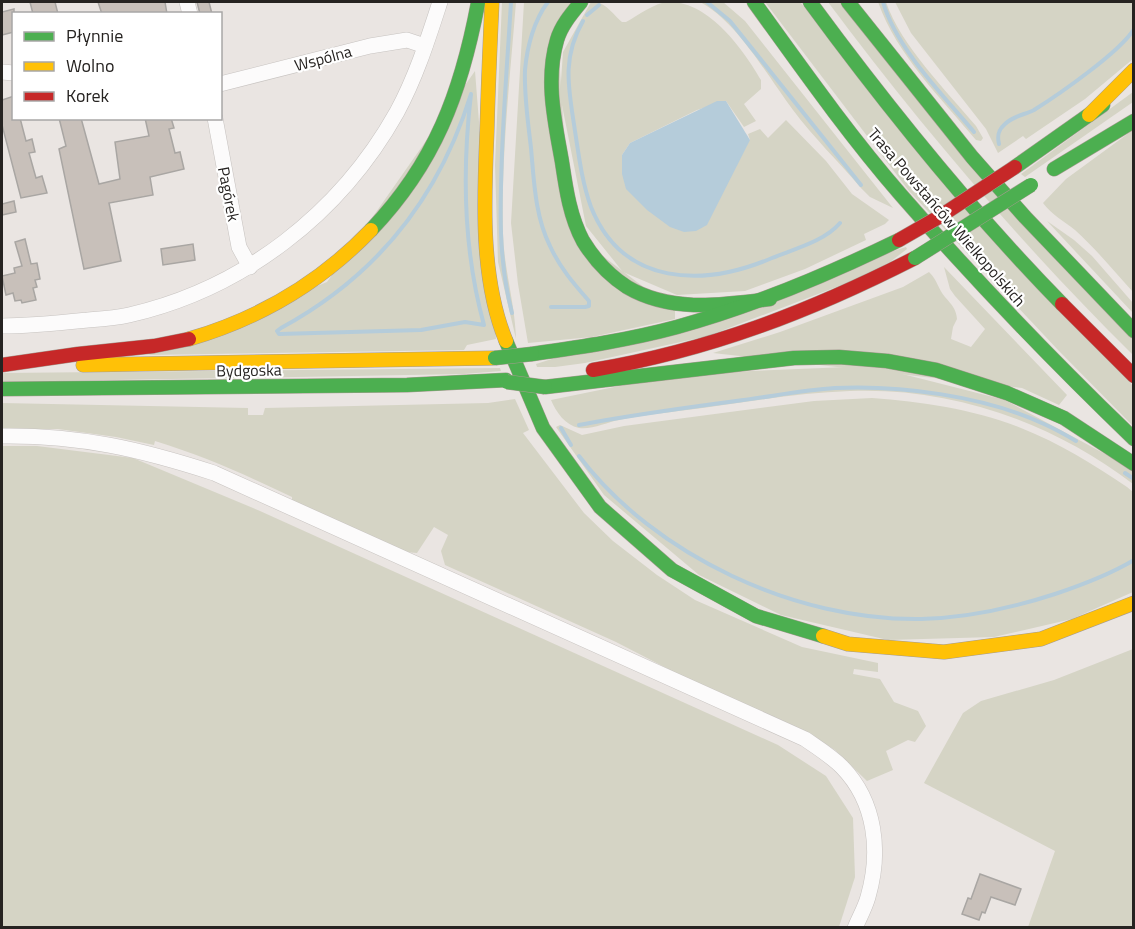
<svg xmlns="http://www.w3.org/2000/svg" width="1135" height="929" font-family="'Titillium Web',sans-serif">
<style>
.green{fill:#d5d4c5}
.water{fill:#b5ccda}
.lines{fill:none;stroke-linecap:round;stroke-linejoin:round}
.stream{stroke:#b5ccda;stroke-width:4}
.building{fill:#c8c0ba;stroke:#a9a6a3;stroke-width:1.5}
.street-casing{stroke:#c7c3c0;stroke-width:16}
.fast-casing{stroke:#a59b90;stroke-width:15}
.slow-casing{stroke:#a59b90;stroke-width:15}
.jam-casing{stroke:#a59b90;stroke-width:15}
.street{stroke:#fcfbfb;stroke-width:15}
.fast{stroke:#4caf50;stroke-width:14}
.slow{stroke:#ffc107;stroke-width:14}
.jam{stroke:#c62828;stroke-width:14}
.fast-bridge-casing{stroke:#a59b90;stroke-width:15;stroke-linecap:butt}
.jam-bridge-casing{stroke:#a59b90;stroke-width:15;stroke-linecap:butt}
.fast-bridge{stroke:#4caf50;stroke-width:14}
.jam-bridge{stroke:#c62828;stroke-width:14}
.labels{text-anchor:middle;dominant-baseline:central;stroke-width:4.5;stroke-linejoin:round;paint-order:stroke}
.street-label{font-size:16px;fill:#262321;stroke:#fff}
</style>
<rect width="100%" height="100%" fill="#eae5e2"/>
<g class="green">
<path d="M502,2h14c-6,76 -15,155 -13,232 1,35 12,69 13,105l-18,-77 -3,-97z"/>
<polygon points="524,2 571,2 557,23 570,231 675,311 675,319 592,337 528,343 518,284 511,223"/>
<path d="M591,2c16,0 20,11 31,20h4c13,-7 28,-19 42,-20 40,-2 76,48 93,78v9l-17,15 12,17 -12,6 -18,-26 -29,9 -67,33 -8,12 128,-15 -2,-6 12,-5 8,9 18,-18 40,41 26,33 37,26 -4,4 -21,10 2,6 -61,29 -60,22 -68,4 -54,-23 -37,-46 -26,-131 3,-43z"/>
<path d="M700,2h23l22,19 148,187 -23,-11 -10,-10c-22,-26 -47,-50 -67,-77 -25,-33 -56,-89 -93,-108z"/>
<polygon points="765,2 800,2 1133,386 1133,426 1058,350 909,191"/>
<path d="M828,2h17l288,335v18c-111,-110 -212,-228 -305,-353z"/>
<path d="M878,2h8c15,44 60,88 90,124l7,12 -2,3 -5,-1c-36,-43 -79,-85 -98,-138z"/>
<polygon points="895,2 1133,2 1133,59 1085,99 1026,139 1023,136 998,153 986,129 911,33"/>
<polygon points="475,71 496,339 467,345 464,350 148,355 327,282"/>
<polygon points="1133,92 1133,102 1025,177 1021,174"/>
<path d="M1133,130v162c-19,-21 -37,-43 -58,-62 -11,-9 -23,-15 -32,-27l23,-24z"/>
<polygon points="1047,221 1074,240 1092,256 1133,303 1133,313"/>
<polygon points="906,247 907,249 890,262 852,281 708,336 585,363 555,367 537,367 536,364"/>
<path d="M944,267l123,128 -8,10 -37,-17 -309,-35 67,-21 123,-45 26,-15c9,9 9,17 16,25 7,8 11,12 12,22l-4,8 -2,12 20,8 14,-18 -30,-33 -5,-7z"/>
<path d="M871,366l134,34 128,69v15c-81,-62 -181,-97 -283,-93 -55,2 -110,12 -163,19 -23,3 -45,5 -68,10 -11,2 -28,10 -40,8 -14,-3 -23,-16 -28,-28l73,-15 81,-12z"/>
<polygon points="500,368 501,371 464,374 2,382 2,373"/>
<path d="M872,398c50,4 102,11 149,30 38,15 72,36 106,59l6,5v100l-61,27 -78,18 -106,3 -107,-25 -82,-40 -95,-80 -48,-68 4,-2 22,10 42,-9 190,-25z"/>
<path d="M515,399l14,31 -6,3 61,80 29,28 44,34 38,25 107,47 76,16v9l-24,-3 -1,5 27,5 14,23 24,9 8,15 -11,16 -7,-2 -22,11 7,19 -26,11 -32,-31 -34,-21 -125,-56 -60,-31 -171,-77 -4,-14 7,-16 -14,-8 -17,26 -11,-1 -114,-52v-3c-46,-22 -88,-41 -137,-56l-1,4 -38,-8 -58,-8h-56v-26l246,5v7h15l2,-7 223,-5z"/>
<polygon points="2,446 37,446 133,458 260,511 778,745 826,776 853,818 855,877 839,927 2,927"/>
<polygon points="1133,649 1133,927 1028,927 1055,851 924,783 963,713 981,701 1054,680"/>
</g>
<polygon class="water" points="717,101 726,101 750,140 707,225 696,231 684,232 670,227 647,210 626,189 622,174 622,155 630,143"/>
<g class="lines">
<g class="stream">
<path d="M511,2c-3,50 -7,100 -9,151 -2,54 -4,107 10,160"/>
<path d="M548,2c-14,18 -21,45 -23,68 -1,26 3,52 6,78 3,33 4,68 19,98 10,22 24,38 39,55v5l-4,1h-34"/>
<polyline points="707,2 730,21 861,185"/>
<path d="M883,2c13,46 60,93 91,130"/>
<polyline points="587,15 599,5"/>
<path d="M583,21c-22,38 -14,69 -8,110 4,26 7,51 16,76 32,80 113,80 181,51 22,-9 53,-17 68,-35"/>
<path d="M471,94c-9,77 -8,155 13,231l-19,-3 -44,8 -142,4 -2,-3 4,-3c96,-52 158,-130 190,-234z"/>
<path d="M999,144c-2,-8 -1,-14 6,-20 8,-8 19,-9 29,-14 24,-15 86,-58 100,-81"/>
<path d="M579,425c52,-10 104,-17 157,-24 33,-4 66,-11 99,-13 66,-3 149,8 209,36 11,5 22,11 32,17"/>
<polyline points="561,428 571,445"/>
<path d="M579,456c76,100 217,165 342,163 45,-1 91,-11 134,-25 27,-9 54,-19 79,-34"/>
<polyline points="1125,473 1134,479"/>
</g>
</g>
<g class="building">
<polygon points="30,2 55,2 58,14 33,14"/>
<polygon points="98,2 165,2 167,14 102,14"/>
<polygon points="197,2 209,2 212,14 200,14"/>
<polygon points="14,9 14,32 2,35 2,12"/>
<polygon points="14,96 14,118 20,118 26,141 32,139 35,152 29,153 36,178 42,176 47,193 21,198 2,125 2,100"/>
<polygon points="59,118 81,118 99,184 120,179 115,142 149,136 145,118 171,118 174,128 169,129 175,153 180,152 184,169 150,177 153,195 109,203 121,261 84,269 59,149 66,146"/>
<polygon points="14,201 16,212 2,215 2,204"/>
<polygon points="25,239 31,264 37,263 40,279 35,280 37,287 33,288 36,300 22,303 21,300 15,301 13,293 6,295 2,276 15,273 14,268 22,266 15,242"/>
<polygon points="193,244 195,260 163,265 161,249"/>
<polygon points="980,874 1021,889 1015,905 991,897 985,913 982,912 979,920 962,914 968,898 971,899"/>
</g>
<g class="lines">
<g class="street-casing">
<g id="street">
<polyline points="187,2 190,14"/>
<polyline points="2,72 14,73"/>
<polyline points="220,84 370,46 407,40 425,46"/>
<polyline points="215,118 239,247 250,267"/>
<path d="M2,326c29,0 57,-3 86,-6 13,-1 28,-2 41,-5 114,-26 211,-101 268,-203 19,-35 31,-73 43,-110"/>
<path d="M2,436c77,-1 138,13 212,37l591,266c13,9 26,17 37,28 34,35 39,85 26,130 -3,11 -9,21 -13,31"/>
</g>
</g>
<g class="fast-casing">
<g id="fast">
<path d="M581,2c-10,12 -20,24 -24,38 -12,41 -2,82 5,122 4,27 8,55 21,79 11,18 27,35 44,46 44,26 95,18 143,12"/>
<path d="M754,2c47,65 94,132 147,193 74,85 152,166 233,244"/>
<path d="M810,2c78,106 160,208 252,302"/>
<polyline points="848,2 972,157 1025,217 1134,331"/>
<polyline points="1015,167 1103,105"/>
<polyline points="1054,169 1134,121"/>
<path d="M371,230c64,-67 90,-137 107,-227"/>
<polyline points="506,341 543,428 600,507 672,570 756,616 823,636"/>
<path d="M532,354c49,-7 97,-14 145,-27 77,-21 150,-52 222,-87"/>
<polyline points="545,387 794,358 839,357 887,361 936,370 1007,393 1064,418 1134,464"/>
<polyline points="2,389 407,385 506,380"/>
</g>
</g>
<g class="slow-casing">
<g id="slow">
<path d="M492,2c-2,43 -4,86 -5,129 -3,67 -7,147 19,210"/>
<polyline points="1089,115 1134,70"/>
<path d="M189,339c69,-20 132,-57 182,-109"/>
<polyline points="83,365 495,358"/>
<polyline points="823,636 848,644 944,652 1041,639 1134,603"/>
</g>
</g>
<g class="jam-casing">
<g id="jam">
<polyline points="1062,304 1134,376"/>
<polyline points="2,365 78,354 154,346 189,339"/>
<path d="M593,370c117,-20 216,-58 322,-112"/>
</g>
</g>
<use href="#street" class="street"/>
<use href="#fast" class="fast"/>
<use href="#slow" class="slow"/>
<use href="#jam" class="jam"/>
<g class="fast-bridge-casing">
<g id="fast-bridge">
<polyline points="915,258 1031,185"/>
<polyline points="495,358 532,354"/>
<polyline points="507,382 545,387"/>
</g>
</g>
<g class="jam-bridge-casing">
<polyline id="jam-bridge" points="899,240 939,217 1015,167"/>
</g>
<use href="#fast-bridge" class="fast-bridge"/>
<use href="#jam-bridge" class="jam-bridge"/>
</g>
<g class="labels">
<g class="street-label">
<text transform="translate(323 58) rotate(-15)">Wspólna</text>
<text transform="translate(229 194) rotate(79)">Pagórek</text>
<text transform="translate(947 217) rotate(49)">Trasa Powstańców Wielkopolskich</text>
<text transform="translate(249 370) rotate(-1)">Bydgoska</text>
</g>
</g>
<rect width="1135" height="929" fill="none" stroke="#262321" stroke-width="6"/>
<rect x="12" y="12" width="210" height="108" fill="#ffffff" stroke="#a8a7a6" stroke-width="1.5"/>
<rect x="24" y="32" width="30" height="9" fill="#4caf50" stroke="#a8a7a6" stroke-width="1.5"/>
<text x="66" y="42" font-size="18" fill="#262321">Płynnie</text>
<rect x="24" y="62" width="30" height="9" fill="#ffc107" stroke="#a8a7a6" stroke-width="1.5"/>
<text x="66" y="72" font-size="18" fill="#262321">Wolno</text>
<rect x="24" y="92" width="30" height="9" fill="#c62828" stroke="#a8a7a6" stroke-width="1.5"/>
<text x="66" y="102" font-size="18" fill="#262321">Korek</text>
</svg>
